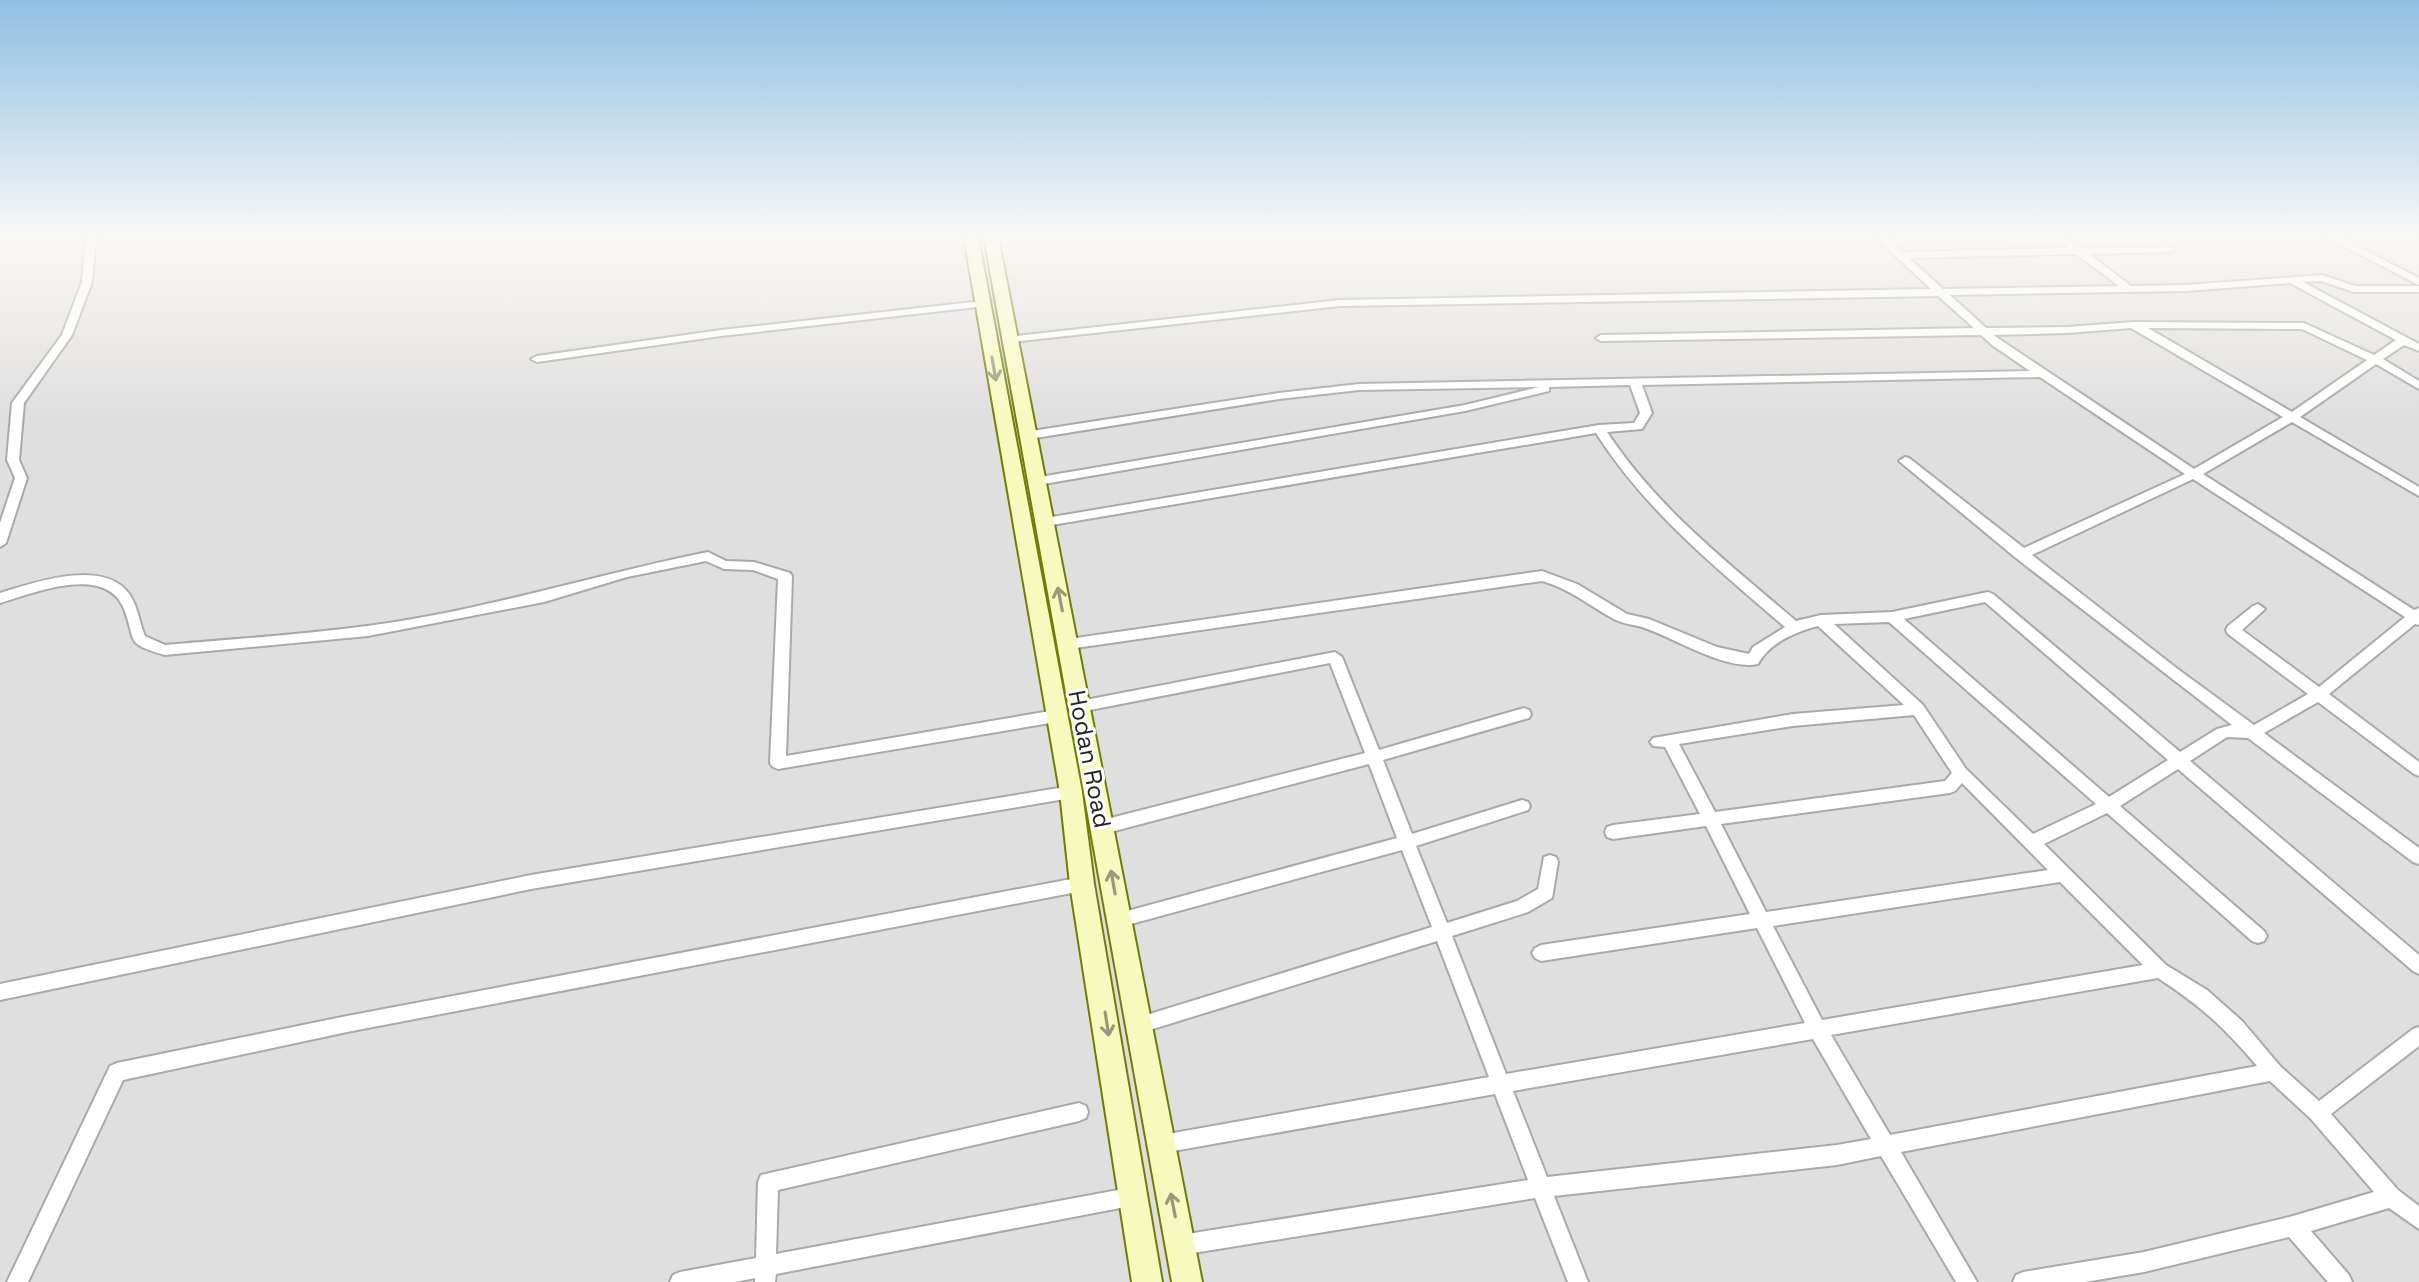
<svg xmlns="http://www.w3.org/2000/svg" width="2419" height="1282" font-family="'Space Grotesk',sans-serif">
<style>
.residential{fill:#e0dfdf}
.lines{fill:none;stroke-linecap:round;stroke-linejoin:round}
.street-casing{stroke:#a9a9a9;stroke-width:4}
.secondary-casing{stroke:#707d05;stroke-width:4}
.street{fill:#fff;fill-rule:evenodd}
.secondary{fill:#f7fabf;fill-rule:evenodd}
.oneway{stroke:#979978}
.labels{text-anchor:middle;dominant-baseline:central;stroke-width:6;stroke-linejoin:round;paint-order:stroke}
.street-label{font-size:24px;fill:#222;stroke:#fff}
</style>
<rect width="100%" height="100%" fill="#f2efe9"/>
<rect class="residential" x="0" y="237" width="2419" height="1045"/>
<g class="lines">
<g class="street-casing">
<g id="street">
<polygon points="86,237 96,237 92,282 72,335 24,403 19,460 27,478 6,543 0,547 0,523 15,478 7,460 12,403 62,335 82,282"/>
<path d="M1875,237h11l16,15 167,-4 -14,-11h11l15,11 92,-1v4l-4,1 -80,2 42,32 55,-1 136,-10 33,11h64v6h-65l-33,-11 -18,1 116,62v7l-15,-6 -21,14 36,22v8l-43,-25 -76,53 119,70v9l-127,-74 -89,52 211,136 5,-2v17l-4,-1 -86,70 90,68v14l-5,-2 -96,-72 -54,31 155,115v16l-6,-2 -165,-124 -21,-1 -37,24 229,194v19l-6,-3 -235,-202 -58,37 144,125 3,5 -3,5 -6,2 -6,-2 -145,-128 -63,31 122,121 41,25 35,31 38,45 39,35 94,-72 6,-2v19l-88,68 67,76 21,16v23l-30,-21 -78,23 38,44 3,7h-24l-39,-45 -145,35 -59,10h-72l3,-7 7,-3 121,-20 149,-36 81,-24 -63,-73 -41,-38 -369,71 76,130h-21l-75,-126 -44,9 -283,31 34,86h-20l-33,-84 -354,57 -7,-3 -3,-7 3,-7 7,-3 347,-55 -33,-86 -333,59 -7,-2 -3,-7 3,-7 7,-2 327,-58 -52,-136 -297,92 -6,-2 -3,-6 3,-6 6,-2 292,-90 -30,-77 -282,77 -6,-2 -2,-5 2,-5 6,-2 277,-75 -28,-74 -266,70 -6,-2 -2,-5 2,-5 6,-2 262,-67 -35,-90 -250,49 -5,-2 -2,-4 2,-4 260,-50 7,5 37,93 145,-42 5,2 2,4 -2,4 -146,42 29,74 110,-34 6,2 2,4 -2,4 -112,36 31,77 70,-22 21,-12 6,-32 6,-2 6,2 2,5 -6,36 -24,14 -76,24 54,138 299,-51 -48,-95 -216,33 -6,-3 -3,-5 3,-5 6,-3 209,-31 -44,-88 -93,13 -6,-2 -2,-5 2,-5 6,-2 87,-11 -35,-67 -12,-1 -3,-4 3,-4 140,-24 111,-9 -86,-79c-21,5 -49,17 -60,38 -33,7 -85,-27 -116,-37 -10,-3 -20,-3 -30,-9 -23,-13 -44,-30 -70,-37l-473,68 -7,-5 7,-5 473,-68 35,13 50,30 22,5 68,28 32,7 4,-7 32,-20c-70,-60 -139,-116 -189,-194l-550,93 -6,-4 6,-4 553,-93 35,-2 6,-10 -10,-28 -81,2v4l-84,20 -427,74 -4,-1 -2,-3 2,-3 431,-73 74,-18 -180,3 -80,9 -250,40 -4,-1v-6l254,-39 80,-9 671,-13 -38,-26 -11,-10 -380,6 -5,-3 5,-3 373,-7 -36,-32 -598,10 -329,36 -4,-1v-4l333,-37 591,-11zM2076,254l43,32 -176,3 -34,-31zM2290,283l106,57 -22,15 -70,-32 -171,-1 -66,5 -81,1 -36,-33 236,-4zM2131,328l152,89 -89,52 -201,-134 74,-2zM2148,328l154,1 65,31 -75,52zM2040,377l145,97 -161,74 -115,-90 -4,-1 -6,4 117,97 216,167 -15,4 -37,23 -187,-158 -5,-2 -96,20 -71,3 -25,6c-68,-58 -139,-113 -189,-189l35,-3 10,-16 -10,-28zM2193,479l212,138 -86,70 -77,-57 23,-21 -7,-5 -5,2 -25,20 -2,4 2,4 80,60 -54,31 -79,-58 -143,-112zM1985,602l183,158 -59,37 -205,-178zM1889,622l207,182 -63,30 -67,-65 -43,-64 -89,-81zM1914,715l38,58 -7,8 -230,31 -36,-68 114,-18zM1962,783l86,87 -282,42 -45,-88 229,-31 5,-2zM2060,882l83,83 -321,55 -49,-94zM2158,978c43,28 66,49 99,88l-367,69 -59,-100zM1813,1039l58,100 -34,6 -290,32 -34,-86z"/>
<polygon points="2326,237 2339,237 2419,278 2419,285"/>
<polygon points="982,301 986,302 986,306 721,336 537,362 531,359 537,356 721,330"/>
<path d="M708,552l18,9 28,1 36,11 2,3 -6,180 270,-46 5,2 2,4 -2,4 -5,2 -278,47 -5,-2 -3,-4 8,-184 -25,-9 -29,-1 -18,-8 -79,16 -83,25 -176,34 -203,19c-41,-12 -28,-12 -41,-46 -18,-46 -91,-16 -124,-6v-10c33,-10 98,-33 126,-3 12,13 12,30 19,46l20,9c67,-6 135,-10 202,-19 115,-15 227,-51 341,-74z"/>
<polygon points="1071,786 1077,788 1079,792 1077,796 1071,798 531,889 0,1000 0,984 531,875"/>
<polygon points="1082,877 1088,879 1090,884 1088,889 1082,891 347,1032 123,1080 28,1282 7,1282 110,1066 117,1063 347,1016"/>
<polygon points="1079,1103 1086,1106 1088,1112 1086,1118 1079,1121 778,1190 776,1254 1134,1187 1141,1190 1144,1197 1141,1204 776,1274 775,1282 755,1282 755,1278 735,1282 670,1282 673,1275 680,1272 756,1258 758,1182 761,1175"/>
</g>
</g>
<g class="secondary-casing">
<g id="secondary">
<polygon points="964,237 978,237 1082,792 1094,884 1162,1282 1132,1282 1070,884 1060,792"/>
<polygon points="984,237 998,237 1202,1282 1172,1282"/>
</g>
</g>
<use href="#street" class="street"/>
<use href="#secondary" class="secondary"/>
</g>
<defs><path id="oneway-shaft" d="M-6 0H5M1.5-3L5.5 0L1.5 3" fill="none" stroke-width="1.6" stroke-linecap="round" stroke-linejoin="round" transform="scale(2)"/></defs>
<g class="oneway">
<use href="#oneway-shaft" transform="translate(994 369) rotate(80)"/>
<use href="#oneway-shaft" transform="translate(1060 599) rotate(-101)"/>
<use href="#oneway-shaft" transform="translate(1113 882) rotate(-100)"/>
<use href="#oneway-shaft" transform="translate(1107 1024) rotate(81)"/>
<use href="#oneway-shaft" transform="translate(1173 1205) rotate(-101)"/>
</g>
<linearGradient id="sky" x2="0" y2="1"><stop stop-color="#8fc0e4"/><stop offset="0.57" stop-color="#f9f8f5"/><stop offset="1" stop-color="#f9f8f5" stop-opacity="0"/></linearGradient>
<rect width="2419" height="417" fill="url(#sky)"/>
<g class="labels">
<g class="street-label">
<text transform="translate(1090 759) rotate(79)">Hodan Road</text>
</g>
</g>
</svg>
